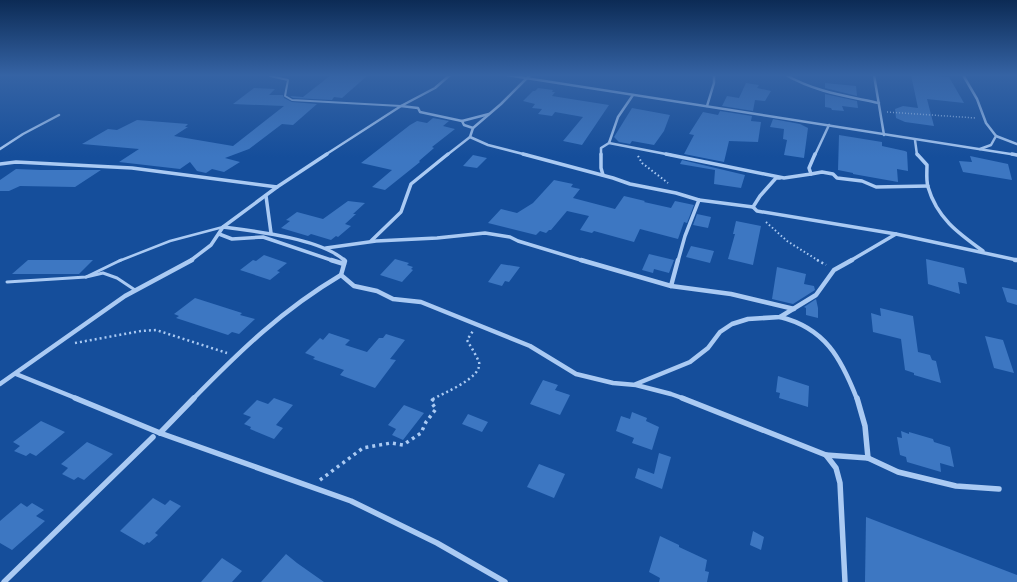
<svg xmlns="http://www.w3.org/2000/svg" width="1017" height="582" font-family="'Work Sans',sans-serif">
<style>
.building{fill:#3d77c2}
.lines{fill:none;stroke-linecap:round;stroke-linejoin:round}
.path-far3{stroke:#aacaf3;stroke-width:1.5;stroke-dasharray:1 2;stroke-linecap:butt}
.path-far2{stroke:#aacaf3;stroke-width:2;stroke-dasharray:1.5 2.5;stroke-linecap:butt}
.path-far1{stroke:#aacaf3;stroke-width:2.5;stroke-dasharray:2 3;stroke-linecap:butt}
.path{stroke:#aacaf3;stroke-width:3.5;stroke-dasharray:3 4;stroke-linecap:butt}
.lane-far2{stroke:#aacaf3;stroke-width:2}
.lane-far1{stroke:#aacaf3;stroke-width:2.5}
.lane{stroke:#aacaf3;stroke-width:3}
.street-far3{stroke:#aacaf3;stroke-width:2.5}
.street-far2{stroke:#aacaf3;stroke-width:3.5}
.street-far1{stroke:#aacaf3;stroke-width:4.5}
.street{stroke:#aacaf3;stroke-width:5.5}
</style>
<rect width="100%" height="100%" fill="#154e9b"/>
<g class="building">
<polygon points="331,75 368,75 342,98 334,97 332,100 293,98 290,96 303,97"/>
<polygon points="911,75 949,77 964,103 927,99 934,126 905,122 896,118 895,109 903,106 918,108"/>
<polygon points="746,83 759,85 757,88 771,91 765,101 755,100 753,111 722,106 727,96 739,98"/>
<polygon points="825,83 856,86 857,96 825,88"/>
<polygon points="254,88 275,89 269,95 283,95 284,98 292,102 317,104 293,125 282,124 249,149 225,158 240,162 224,172 212,169 206,173 197,171 190,162 180,169 119,162 139,149 82,144 108,129 117,130 137,120 188,124 185,127 188,127 174,136 233,146 284,106 233,104"/>
<polygon points="538,88 553,90 552,92 555,92 552,96 609,105 582,145 563,141 583,117 555,112 552,116 538,114 542,109 532,108 535,104 523,101 533,91 535,91"/>
<polygon points="825,94 857,101 858,108 842,106 844,111 832,110 831,108 825,107"/>
<polygon points="632,108 670,115 664,131 654,145 632,141 630,144 619,142 614,137"/>
<polygon points="720,111 752,116 751,121 761,122 758,142 729,141 724,162 684,154 694,135 689,134 703,112 718,115"/>
<polygon points="433,118 449,121 443,126 455,129 432,147 434,148 419,161 420,162 385,190 372,187 392,170 361,163 410,125 417,121 427,123"/>
<polygon points="773,119 800,124 808,128 804,158 784,155 787,140 783,139 784,129 770,127"/>
<polygon points="839,135 882,142 882,146 905,151 907,152 908,171 897,169 898,182 853,174 853,173 838,170"/>
<polygon points="473,155 487,158 477,168 463,166"/>
<polygon points="970,156 1008,164 1012,180 963,172 959,161 972,162"/>
<polygon points="682,160 745,175 741,188 714,184 715,170 680,164"/>
<polygon points="16,169 41,170 101,170 75,187 20,186 9,191 0,191 0,180"/>
<polygon points="554,180 573,184 571,187 580,189 573,198 615,209 624,196 645,201 644,202 671,208 675,201 694,205 687,223 684,222 678,239 640,229 634,242 594,231 592,233 580,230 589,216 567,211 551,230 549,230 546,233 540,231 536,235 488,223 501,209 517,213 533,203"/>
<polygon points="348,201 365,203 353,214 356,214 345,224 351,226 338,237 336,236 331,240 311,234 308,236 281,228 290,221 286,220 297,212 323,219"/>
<polygon points="697,214 711,217 708,228 693,225"/>
<polygon points="736,221 761,226 753,265 728,259 735,234 733,234"/>
<polygon points="691,246 714,251 710,263 686,257"/>
<polygon points="649,254 674,260 669,273 654,269 653,273 642,270"/>
<polygon points="264,255 287,263 277,271 280,272 270,280 240,270 253,260 256,261"/>
<polygon points="395,259 409,263 407,265 413,267 411,269 413,270 402,282 380,275"/>
<polygon points="926,259 964,268 967,284 958,282 960,294 928,284"/>
<polygon points="28,260 93,260 79,274 12,274"/>
<polygon points="501,264 520,267 509,282 505,281 502,286 488,282"/>
<polygon points="777,267 806,274 804,284 814,286 815,290 793,304 772,299"/>
<polygon points="1002,287 1017,290 1017,305 1007,302"/>
<polygon points="195,298 242,313 240,315 255,319 239,334 232,332 228,335 176,318 179,316 174,314"/>
<polygon points="816,299 818,308 818,318 806,315 806,308 804,307"/>
<polygon points="880,308 913,316 918,352 930,355 932,360 936,361 941,383 914,375 914,373 905,370 901,339 873,332 871,313 881,316"/>
<polygon points="329,333 350,340 345,345 367,352 379,338 383,338 386,334 405,340 390,359 396,360 375,388 340,375 344,370 313,359 315,357 305,353 320,338 323,340"/>
<polygon points="985,336 1003,340 1014,373 994,368"/>
<polygon points="778,376 809,386 808,407 779,398 780,393 776,392"/>
<polygon points="543,380 558,385 555,390 570,395 560,415 530,404"/>
<polygon points="274,398 293,405 276,425 283,428 274,439 250,429 251,427 244,424 251,417 243,414 257,400 268,404"/>
<polygon points="404,405 424,413 403,440 392,435 396,429 388,425"/>
<polygon points="632,412 647,418 646,421 659,427 652,450 632,443 634,438 616,431 621,416 630,419"/>
<polygon points="468,414 488,422 482,432 462,424"/>
<polygon points="41,421 65,432 36,456 30,453 26,456 14,451 20,446 13,442"/>
<polygon points="901,431 909,434 909,432 933,439 934,442 950,447 954,467 940,463 941,472 907,462 906,457 900,455 897,437 902,438"/>
<polygon points="87,442 113,454 84,480 78,477 74,480 62,474 68,468 61,464"/>
<polygon points="659,453 671,457 662,489 635,478 638,468 654,474"/>
<polygon points="539,464 565,474 554,498 527,487"/>
<polygon points="153,498 165,505 170,500 181,506 155,533 158,535 149,543 147,542 144,545 120,531"/>
<polygon points="21,503 27,507 32,503 44,510 36,516 45,521 12,550 0,543 0,521"/>
<polygon points="866,517 1017,575 1017,582 865,582"/>
<polygon points="753,531 764,537 761,550 750,545"/>
<polygon points="660,536 679,545 679,547 707,560 705,571 709,572 707,582 659,582 660,578 649,572"/>
<polygon points="286,554 297,563 324,582 261,582"/>
<polygon points="222,558 242,571 232,582 201,582"/>
</g>
<g class="lines">
<polyline class="path-far3" points="887,112 976,118"/>
<g class="path-far2">
<polyline points="638,156 642,163 668,183"/>
<polyline points="766,222 787,241 819,261"/>
</g>
<g class="path-far1">
<polyline points="817,260 826,265"/>
<polyline points="75,343 141,331 156,330 227,353"/>
<path d="M433,399c10,-6 50,-21 46,-37 -3,-7 -8,-15 -12,-22l6,-9"/>
</g>
<polyline class="path" points="320,480 363,448 391,443 403,445 421,433 426,422 436,409 431,402 434,398"/>
<polyline class="lane-far2" points="270,76 288,80 285,96 292,100 401,106"/>
<polyline class="lane-far1" points="119,261 170,241 223,227"/>
<g class="lane">
<polyline points="86,277 121,260"/>
<polyline points="7,282 86,277 103,273 117,278 135,290"/>
</g>
<g class="street-far3">
<polyline points="507,75 1017,155"/>
<path d="M786,75c29,17 61,21 93,28"/>
<polyline points="874,75 884,135"/>
<polyline points="963,75 977,99 986,123 996,136 991,145 980,149"/>
<polyline points="401,106 418,108 420,112 462,121 464,125 473,128 470,137 488,145 527,155"/>
<polyline points="707,106 714,83 714,75"/>
<polyline points="462,121 489,114"/>
<polyline points="473,128 501,104 530,75"/>
<polyline points="996,136 1017,144"/>
<polyline points="915,140 917,155"/>
<polyline points="609,143 671,155"/>
<polyline points="0,149 23,134 59,115"/>
<polyline points="325,155 401,106 435,88 450,75"/>
<polyline points="447,155 470,137"/>
<polyline points="601,155 601,148 609,143 618,117 633,95"/>
<polyline points="815,155 829,125"/>
</g>
<g class="street-far2">
<polyline points="523,154 613,178 630,184 676,193 699,200 753,207 757,211 896,234 1017,260"/>
<polyline points="601,154 601,168 603,175"/>
<polyline points="666,154 784,178 811,174 809,168 815,154"/>
<path d="M917,154l10,11c0,7 -1,15 1,22 9,31 30,46 55,64"/>
<polyline points="1012,154 1017,155"/>
<polyline points="0,164 16,162 132,168 277,187"/>
<polyline points="811,174 822,172 833,174 837,178 862,181 876,187 928,186"/>
<polyline points="266,196 271,233"/>
<polyline points="753,207 760,196 776,178 780,178"/>
<path d="M223,227c31,4 100,12 122,34"/>
<polyline points="219,234 232,239 263,237 334,261"/>
<polyline points="371,241 401,212 411,184 448,154"/>
<polyline points="326,248 376,241 437,238 485,233 510,237 518,241 584,261"/>
<polyline points="190,261 211,245 223,227 277,187 327,154"/>
<polyline points="678,261 685,236 699,200"/>
<polyline points="850,261 896,234"/>
</g>
<g class="street-far1">
<polyline points="331,260 344,264"/>
<polyline points="344,260 345,261 341,275 354,286 377,291 393,299 421,302 530,346 576,374 613,383 636,385 671,394 685,399"/>
<polyline points="581,260 671,286 731,294 794,309"/>
<polyline points="1015,260 1017,260"/>
<polyline points="671,286 678,260"/>
<path d="M780,317c45,11 61,41 77,82"/>
<polyline points="16,374 78,399"/>
<polyline points="0,384 125,296 192,260"/>
<polyline points="636,384 690,362 708,348 720,332 732,324 748,319 780,317 816,295 834,270 852,260"/>
<path d="M193,399c48,-49 89,-89 148,-124"/>
</g>
<g class="street">
<polyline points="75,398 160,433 351,501 437,543 505,582"/>
<polyline points="682,398 826,455 836,468 840,483 845,582"/>
<polyline points="857,398 865,426 868,458"/>
<polyline points="160,433 194,398"/>
<polyline points="826,455 868,458 898,472 956,486 999,489"/>
<polyline points="4,582 153,437"/>
</g>
</g>
<linearGradient id="sky" x2="0" y2="1"><stop stop-color="#0c2b55"/><stop offset="0.48" stop-color="#3563a4"/><stop offset="1" stop-color="#3563a4" stop-opacity="0"/></linearGradient>
<rect width="1017" height="157" fill="url(#sky)"/>
</svg>
